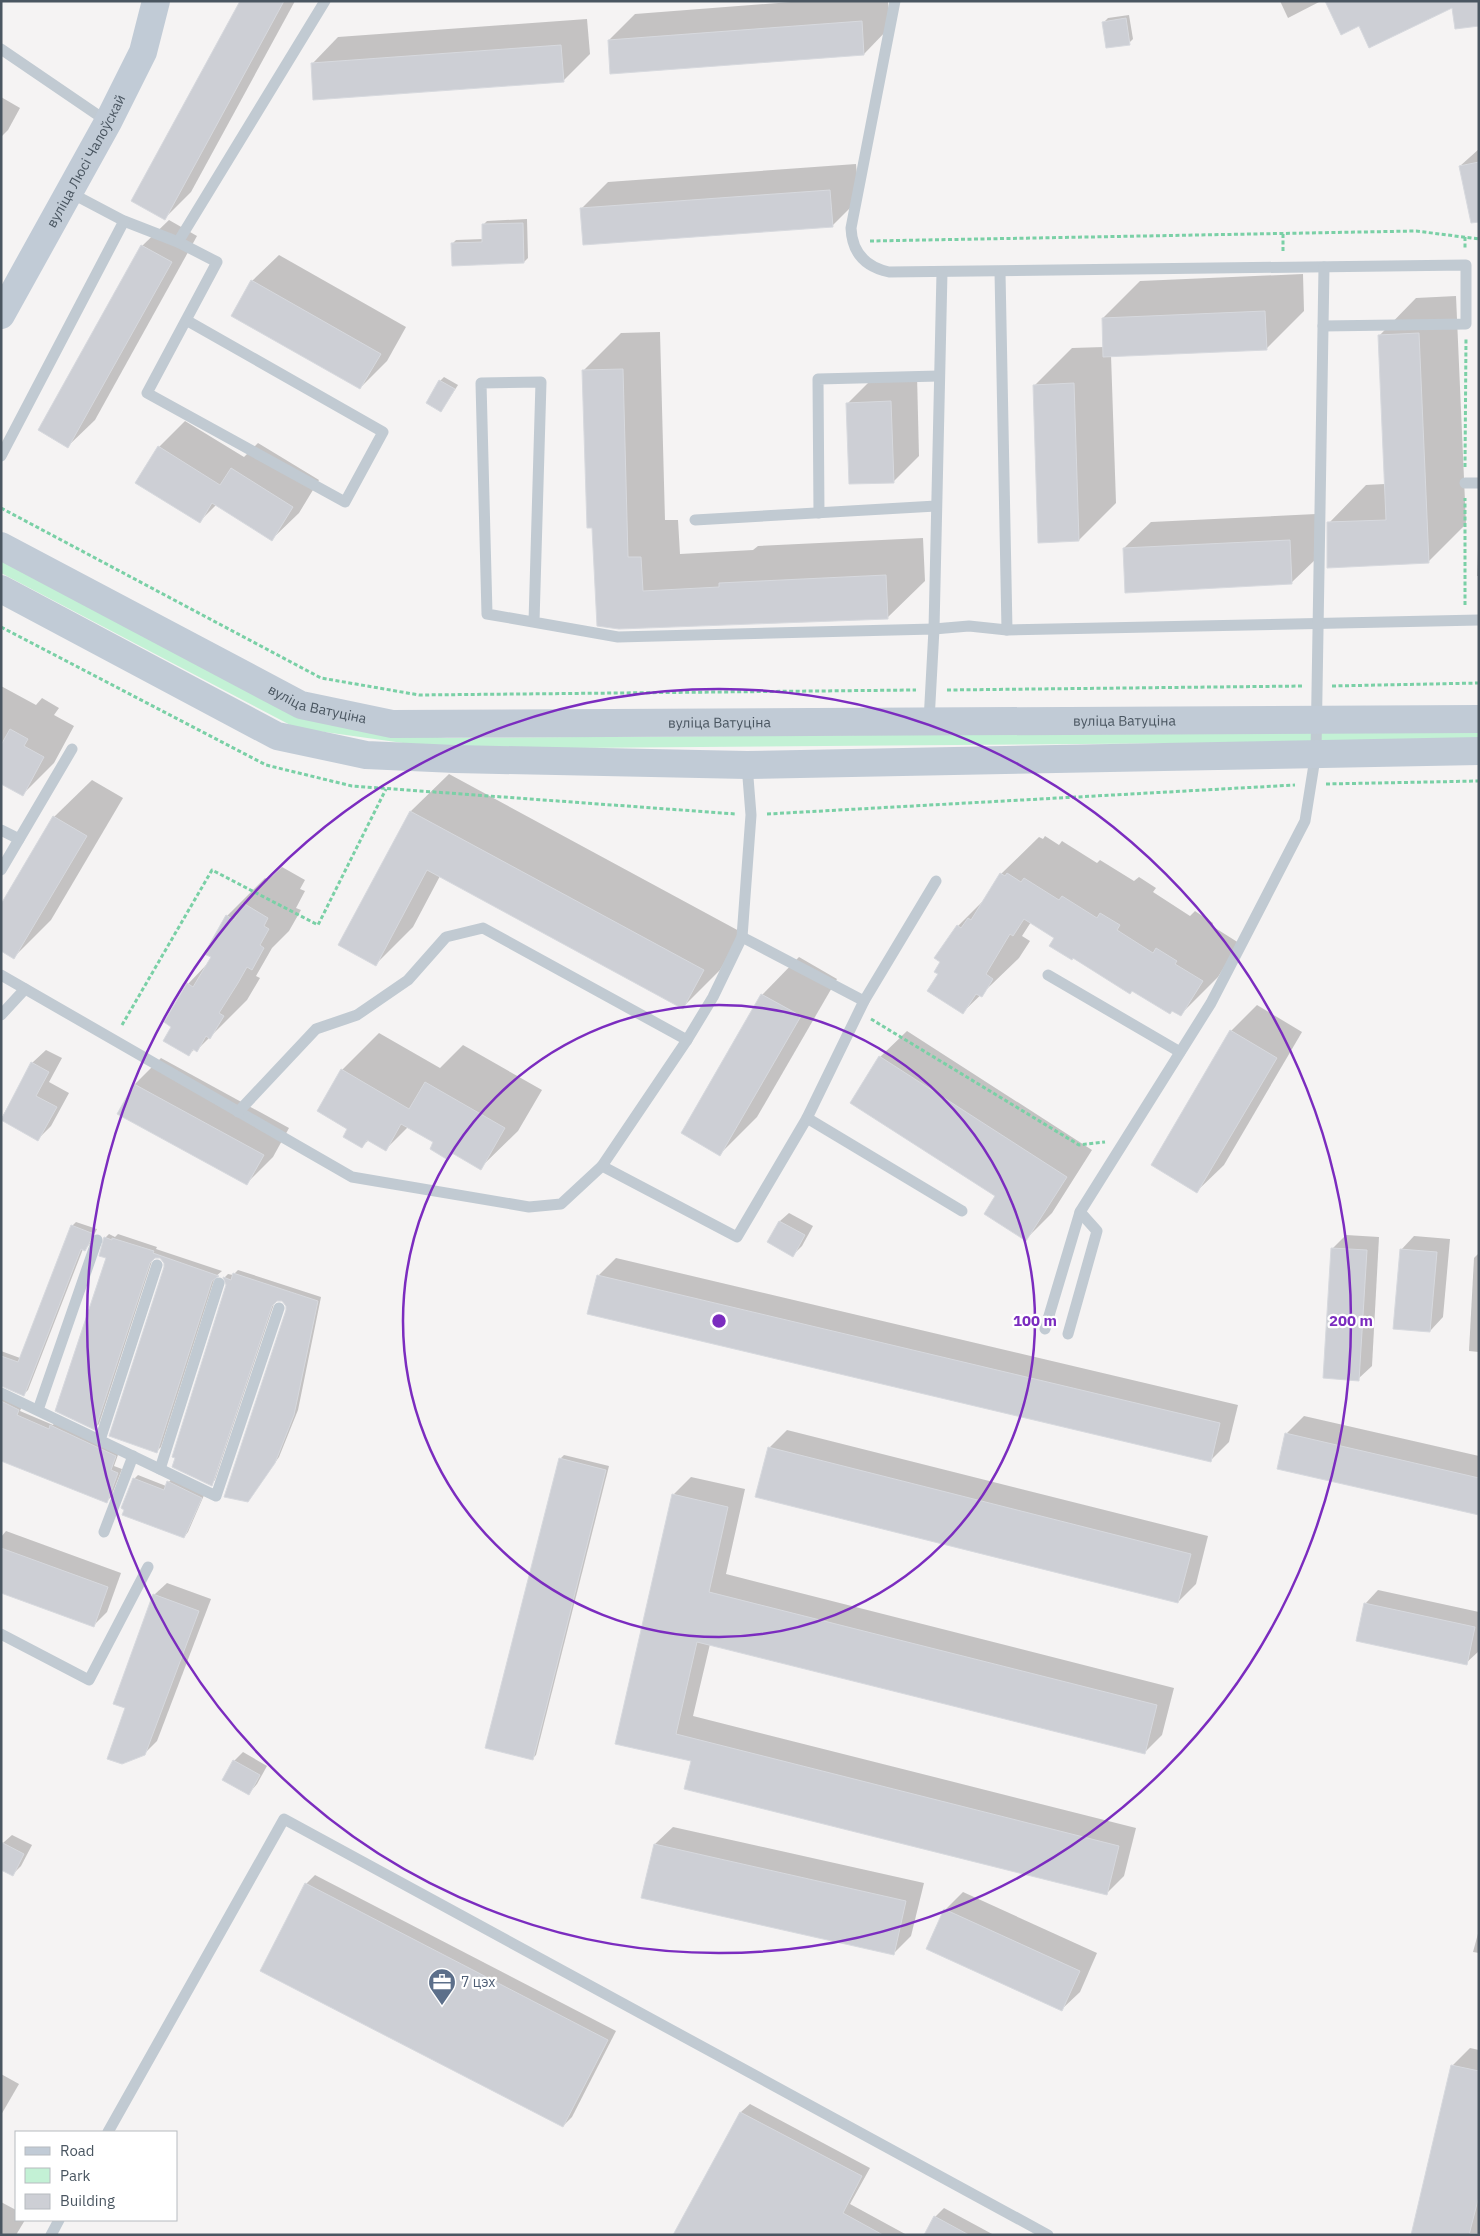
<svg xmlns="http://www.w3.org/2000/svg" width="1480" height="2236" font-family="'IBM Plex Sans',sans-serif">
<style>
.green{fill:#c3f1d5}
.shadow{fill:#0003}
.building{fill:#cdcfd5;stroke:#d7d9de}
.lines{fill:none;stroke-linecap:round;stroke-linejoin:round}
.path{stroke:#7ad0a6;stroke-width:3;stroke-dasharray:4 2.5;stroke-linecap:butt}
.lane{stroke:#c1cad2;stroke-width:11}
.secondary{stroke:#c1cbd6;stroke-width:28}
.ring{fill:none;stroke:#7b2cbf;stroke-width:2.5}
.labels{text-anchor:middle;dominant-baseline:central;stroke-width:4.5;stroke-linejoin:round;paint-order:stroke}
.street-label{font-size:14px;fill:#4a5661;stroke:#fff}
.service-label{font-size:14px;fill:#4e5e75;stroke:#fff;text-anchor:start}
.centre{fill:#7b2cbf;stroke:#fff;stroke-width:2.5}
.ring-label{font-size:15px;text-anchor:middle;font-weight:bold;fill:#7b2cbf;stroke:#fff;stroke-width:4.5;stroke-linejoin:round;paint-order:stroke}
</style>
<rect width="100%" height="100%" fill="#f5f3f3"/>
<polygon class="green" points="1,560 303,719 446,738 1479,731 1479,741 446,749 296,728 1,573"/>
<g class="shadow">
<polygon points="241,1 295,1 191,192 165,218"/>
<polygon points="804,1 888,1 890,27 864,54 609,40 635,14"/>
<polygon points="1280,1 1321,1 1288,18"/>
<polygon points="1129,15 1133,39 1129,43 1104,22 1108,18"/>
<polygon points="587,19 590,54 563,81 312,64 338,37"/>
<polygon points="1,97 20,108 8,130 1,137"/>
<polygon points="1479,149 1479,210 1460,166"/>
<polygon points="856,164 859,199 832,226 581,209 608,182"/>
<polygon points="527,219 528,258 524,262 452,244 456,240 483,239 483,225 487,221"/>
<polygon points="169,220 197,236 95,420 68,446 142,246"/>
<polygon points="279,255 406,327 387,361 360,388 252,281"/>
<polygon points="1303,274 1304,311 1266,349 1111,355 1116,503 1079,540 1035,385 1072,348 1104,347 1103,318 1140,281"/>
<polygon points="1456,296 1466,524 1428,562 1329,523 1366,485 1385,484 1379,336 1416,298"/>
<polygon points="660,332 665,520 678,520 680,554 753,550 758,546 923,538 925,581 887,618 619,628 593,527 583,371 621,333"/>
<polygon points="917,375 919,456 893,482 848,403 874,377"/>
<polygon points="444,377 458,385 441,411 440,381"/>
<polygon points="185,421 244,457 258,443 319,480 299,513 272,539 216,505 200,521 159,447"/>
<polygon points="1316,514 1318,557 1291,583 1124,548 1151,522"/>
<polygon points="1479,525 1479,576 1477,576"/>
<polygon points="1,686 36,705 42,698 59,708 54,715 74,726 54,763 23,794 1,783"/>
<polygon points="449,774 741,932 720,970 683,1007 440,876 413,927 376,964 339,945 411,811"/>
<polygon points="92,780 123,798 51,920 14,957 54,817"/>
<polygon points="1045,836 1059,845 1062,841 1097,863 1100,860 1134,881 1139,877 1156,888 1153,892 1190,916 1195,911 1213,923 1212,926 1239,943 1218,977 1180,1015 1132,990 1130,992 1051,945 1056,938 1031,922 1022,936 1030,941 1019,958 963,1012 939,974 958,926 987,897 1001,874 1039,837 1043,839"/>
<polygon points="282,867 305,880 300,889 305,891 296,908 301,910 289,931 272,948 256,976 260,978 247,1000 197,1050 195,1049 188,1055 173,1027 188,984 209,962 227,916 265,878 268,880"/>
<polygon points="799,957 837,979 757,1117 720,1154 762,995"/>
<polygon points="1257,1005 1302,1032 1224,1165 1197,1191 1231,1031"/>
<polygon points="907,1031 1092,1150 1052,1213 1026,1239 997,1196 880,1057"/>
<polygon points="379,1033 440,1068 463,1045 542,1090 518,1131 480,1168 454,1153 448,1158 435,1142 408,1127 386,1149 369,1140 362,1146 349,1128 342,1070"/>
<polygon points="46,1050 62,1058 49,1082 69,1093 51,1126 38,1139 1,1119 32,1063"/>
<polygon points="161,1058 289,1128 273,1157 247,1183 119,1113 135,1084"/>
<polygon points="789,1213 813,1226 802,1246 793,1255 769,1242 780,1221"/>
<polygon points="76,1222 97,1229 89,1245 83,1249 28,1390 24,1394 1,1384 1,1351 20,1358 72,1226"/>
<polygon points="109,1234 115,1237 118,1234 157,1247 156,1249 222,1271 215,1277 161,1447 157,1451 165,1263 160,1257 153,1258 99,1424 95,1428 107,1258 105,1238"/>
<polygon points="1346,1235 1379,1237 1372,1366 1358,1379 1332,1249"/>
<polygon points="1414,1236 1450,1239 1443,1317 1430,1331 1401,1250"/>
<polygon points="1479,1253 1479,1352 1469,1351 1474,1258"/>
<polygon points="616,1258 1238,1405 1229,1442 1211,1460 598,1276"/>
<polygon points="238,1270 321,1297 298,1410 279,1457 248,1501 287,1306 282,1300 275,1301 215,1480 211,1484 227,1285 225,1277 228,1274 233,1275"/>
<polygon points="1,1395 22,1406 20,1411 53,1425 55,1422 119,1452 114,1466 122,1469 111,1497 107,1501 1,1459"/>
<polygon points="1304,1416 1479,1456 1479,1514 1286,1434"/>
<polygon points="787,1430 1208,1536 1196,1584 1178,1602 769,1448"/>
<polygon points="564,1455 609,1466 536,1755 532,1759 560,1459"/>
<polygon points="138,1475 166,1486 172,1478 205,1493 188,1532 184,1537 134,1479"/>
<polygon points="691,1477 745,1489 726,1574 1174,1688 1162,1735 1144,1753 710,1644 693,1716 1136,1828 1124,1876 1106,1894 693,1760 617,1743 673,1495"/>
<polygon points="6,1531 121,1573 107,1612 94,1625 1,1591 1,1537"/>
<polygon points="167,1583 211,1599 157,1741 144,1754 126,1707 154,1595"/>
<polygon points="1378,1590 1479,1612 1479,1651 1466,1663 1365,1604"/>
<polygon points="243,1752 267,1766 257,1784 249,1793 234,1761"/>
<polygon points="673,1827 924,1883 911,1936 893,1954 655,1844"/>
<polygon points="12,1835 32,1845 21,1866 12,1875 3,1843"/>
<polygon points="315,1875 616,2031 572,2117 563,2126 306,1884"/>
<polygon points="963,1892 1097,1953 1080,1992 1062,2009 945,1910"/>
<polygon points="1479,1930 1479,1953 1473,1952"/>
<polygon points="1470,2048 1479,2050 1479,2233 1417,2235 1452,2066"/>
<polygon points="1,2074 19,2084 1,2115"/>
<polygon points="750,2104 870,2168 850,2204 907,2235 675,2235 741,2112"/>
<polygon points="1,2202 16,2210 16,2220 25,2220 16,2235 1,2235"/>
<polygon points="944,2208 994,2235 925,2235 935,2217"/>
</g>
<g class="building">
<polygon points="240,1 284,1 165,220 131,201"/>
<polygon points="1325,1 1479,1 1479,26 1455,29 1452,8 1369,48 1359,26 1341,35"/>
<polygon points="1126,18 1130,45 1106,48 1102,22"/>
<polygon points="862,21 864,55 610,74 608,40"/>
<polygon points="561,45 564,82 313,100 311,63"/>
<polygon points="1479,162 1479,222 1471,223 1459,166"/>
<polygon points="830,190 833,227 583,245 580,208"/>
<polygon points="523,223 524,263 452,266 451,243 482,242 482,224"/>
<polygon points="141,245 172,262 68,448 38,430"/>
<polygon points="251,280 381,354 360,389 231,316"/>
<polygon points="1265,311 1267,350 1103,357 1102,318"/>
<polygon points="1419,333 1429,563 1327,568 1327,522 1386,520 1378,335"/>
<polygon points="623,369 628,557 641,557 643,591 719,587 719,583 886,575 888,619 619,629 597,626 592,528 587,528 582,370"/>
<polygon points="439,380 455,389 441,412 426,403"/>
<polygon points="1074,383 1079,541 1038,543 1033,385"/>
<polygon points="891,401 894,483 849,484 846,403"/>
<polygon points="158,446 220,485 231,468 293,507 272,541 212,503 200,523 135,483"/>
<polygon points="1290,540 1292,584 1125,593 1123,548"/>
<polygon points="10,729 28,739 24,746 44,757 23,796 1,784 1,745"/>
<polygon points="410,811 704,970 683,1009 427,870 376,966 338,945"/>
<polygon points="53,816 87,836 14,959 1,951 1,904"/>
<polygon points="1000,873 1005,876 1007,873 1021,882 1024,878 1059,900 1062,896 1097,918 1100,913 1120,925 1117,930 1153,953 1156,948 1177,961 1175,964 1203,981 1181,1016 1172,1011 1170,1014 1132,991 1130,994 1073,958 1072,960 1049,946 1054,938 1024,919 1013,936 1010,934 986,974 993,979 982,997 976,994 963,1014 927,991 938,974 934,972 940,962 934,958 957,925 961,928 968,918 971,920"/>
<polygon points="243,903 268,918 264,926 269,929 260,945 264,948 252,970 247,967 238,983 219,1013 224,1016 210,1039 206,1036 197,1052 193,1049 189,1056 163,1041 171,1027 164,1022 187,983 193,987 211,957 204,954 226,915 234,920"/>
<polygon points="761,994 801,1016 720,1156 681,1133"/>
<polygon points="1230,1030 1277,1058 1197,1193 1151,1165"/>
<polygon points="879,1056 1067,1177 1026,1241 984,1214 995,1196 850,1103"/>
<polygon points="31,1062 49,1072 36,1096 57,1107 38,1141 1,1120"/>
<polygon points="341,1069 409,1109 425,1082 505,1128 481,1170 452,1153 448,1160 430,1149 433,1142 401,1124 386,1151 367,1140 362,1148 343,1137 347,1129 317,1111"/>
<polygon points="134,1084 264,1155 247,1185 117,1114"/>
<polygon points="779,1221 805,1235 793,1257 767,1242"/>
<polygon points="71,1225 94,1234 85,1251 81,1249 24,1396 1,1386 1,1356 18,1362"/>
<polygon points="104,1237 112,1240 112,1238 154,1251 153,1253 219,1276 212,1281 157,1453 109,1436 164,1267 164,1263 160,1258 155,1258 150,1263 95,1430 55,1411 106,1258 99,1256"/>
<polygon points="1331,1248 1367,1250 1359,1381 1323,1378"/>
<polygon points="1400,1249 1437,1252 1430,1332 1393,1329"/>
<polygon points="233,1273 318,1301 294,1415 275,1463 248,1502 224,1497 286,1310 286,1306 282,1301 277,1301 272,1306 212,1486 172,1467 175,1458 172,1457 226,1285 223,1277 231,1280"/>
<polygon points="597,1275 1220,1423 1211,1462 587,1314"/>
<polygon points="1,1401 19,1410 17,1415 49,1429 50,1425 116,1456 111,1470 118,1473 107,1503 1,1461"/>
<polygon points="1285,1433 1479,1478 1479,1515 1277,1469"/>
<polygon points="768,1447 1191,1554 1178,1603 755,1497"/>
<polygon points="559,1458 606,1470 533,1760 485,1748"/>
<polygon points="133,1478 164,1490 167,1481 202,1498 184,1538 122,1515 124,1510 121,1508"/>
<polygon points="672,1494 728,1507 709,1592 1157,1705 1145,1754 697,1642 676,1734 1119,1846 1107,1895 684,1789 691,1761 615,1744"/>
<polygon points="1,1548 108,1587 94,1627 1,1593"/>
<polygon points="153,1594 199,1611 145,1755 122,1764 107,1759 125,1708 113,1704"/>
<polygon points="1364,1603 1475,1627 1467,1665 1356,1641"/>
<polygon points="233,1760 260,1775 249,1795 222,1780"/>
<polygon points="1,1842 24,1854 13,1876 1,1870"/>
<polygon points="654,1844 906,1901 894,1955 641,1898"/>
<polygon points="305,1883 608,2040 563,2127 260,1971"/>
<polygon points="944,1909 1080,1971 1062,2011 926,1949"/>
<polygon points="1451,2065 1479,2071 1479,2196 1469,2235 1411,2235"/>
<polygon points="740,2112 862,2176 843,2213 883,2235 673,2235"/>
<polygon points="934,2216 969,2235 924,2235"/>
</g>
<g class="lines">
<g class="path">
<polyline points="1465,237 1465,249"/>
<polyline points="870,241 1416,231 1479,239"/>
<polyline points="1283,251 1283,234"/>
<polyline points="1465,467 1466,338"/>
<polyline points="1,508 321,678 419,695 916,690"/>
<polyline points="1465,605 1465,498"/>
<polyline points="1,627 266,765 352,786 736,814"/>
<polyline points="1332,686 1479,683"/>
<polyline points="947,690 1303,686"/>
<polyline points="1326,784 1479,781"/>
<polyline points="767,814 1295,785"/>
<polyline points="871,1019 1079,1145 1105,1142"/>
<polyline points="122,1025 212,870 318,925 386,789"/>
</g>
<g class="lane">
<path d="M895,1l-44,227c1,25 15,39 38,44l577,-7v59l-143,2"/>
<polyline points="1,49 108,122"/>
<polyline points="69,192 124,221 178,242 217,262 147,393 345,502 383,432 186,320"/>
<polyline points="178,242 325,1"/>
<polyline points="942,272 934,629 969,626 1007,630 1479,620"/>
<polyline points="1000,272 1007,630"/>
<polyline points="1,456 124,221"/>
<polyline points="1465,483 1479,483"/>
<polyline points="819,513 818,379 939,376"/>
<polyline points="695,520 936,506"/>
<polyline points="534,622 541,382 481,383 487,614 618,637 934,629 929,721"/>
<polyline points="1,830 19,839"/>
<polyline points="1,870 72,749"/>
<polyline points="742,937 864,1001"/>
<polyline points="1,975 352,1177 529,1207 561,1204 602,1166 737,1237 807,1118 864,1001 936,881"/>
<polyline points="1048,975 1180,1052"/>
<polyline points="1,1015 25,989"/>
<polyline points="238,1112 316,1029 357,1015 408,980 446,937 483,928 687,1040"/>
<polyline points="807,1118 962,1211"/>
<polyline points="602,1166 687,1040 713,997 742,937 751,815 747,765"/>
<polyline points="1045,1329 1080,1212 1211,1003 1305,821 1316,752 1324,267"/>
<polyline points="1068,1334 1097,1231 1080,1212"/>
<polyline points="1,1393 216,1496 279,1308"/>
<polyline points="38,1410 97,1240"/>
<polyline points="100,1440 157,1265"/>
<polyline points="160,1469 219,1283"/>
<polyline points="104,1532 133,1456"/>
<polyline points="1,1634 89,1680 148,1567"/>
<polyline points="108,2132 284,1819 1048,2235"/>
<polyline points="51,2235 59,2220"/>
</g>
<g class="secondary">
<path id="s1" d="M1,315l107,-193 35,-70 13,-51"/>
<path id="s2" d="M1,546l300,159 91,19 1087,-5"/>
<polyline points="1,589 277,736 366,755 455,759 747,765 1479,751"/>
</g>
</g>
<g class="ring">
<circle cx="719" cy="1321" r="316"/>
<circle cx="719" cy="1321" r="632"/>
</g>
<defs>
<g id="office-pin" transform="scale(1.4375)"><path d="M0 17L-7.5 6A9.5 9.5 0 1 1 7.5 6Z" fill="#5c6f8a" stroke="#fff"/><path d="M-6-3h4V-5.5h4V-3h4V5H-6ZM-1-4.5V-3h2v-1.5ZM-6 0V1H6V0Z" fill="#fff"/></g>
</defs>
<g fill-rule="evenodd">
<use href="#office-pin" x="442" y="1982"/>
</g>
<g class="labels">
<g class="street-label">
<text stroke="none"><textPath href="#s1" startOffset="176">вуліца Люсі Чалоўскай</textPath></text>
<text stroke="none"><textPath href="#s2" startOffset="355">вуліца Ватуціна</textPath></text>
<text stroke="none"><textPath href="#s2" startOffset="1165">вуліца Ватуціна</textPath></text>
<text stroke="none"><textPath href="#s2" startOffset="760">вуліца Ватуціна</textPath></text>
</g>
<g class="service-label">
<text x="461" y="1982">7 цэх</text>
</g>
</g>
<circle cx="719" cy="1321" r="8" class="centre"/>
<g class="ring-label">
<text x="1035" y="1326">100 m</text>
<text x="1351" y="1326">200 m</text>
</g>
<rect width="1480" height="2236" fill="none" stroke="#4a5661" stroke-width="5"/>
<rect x="15" y="2131" width="162" height="90" fill="#ffffff" stroke="#b7bbc0"/>
<rect x="25" y="2147" width="25" height="8" fill="#c1cbd6" stroke="#b7bbc0"/>
<text x="60" y="2156" font-size="15" fill="#4a5661">Road</text>
<rect x="25" y="2168" width="25" height="15" fill="#c3f1d5" stroke="#b7bbc0"/>
<text x="60" y="2181" font-size="15" fill="#4a5661">Park</text>
<rect x="25" y="2194" width="25" height="15" fill="#cdcfd5" stroke="#b7bbc0"/>
<text x="60" y="2206" font-size="15" fill="#4a5661">Building</text>
</svg>
